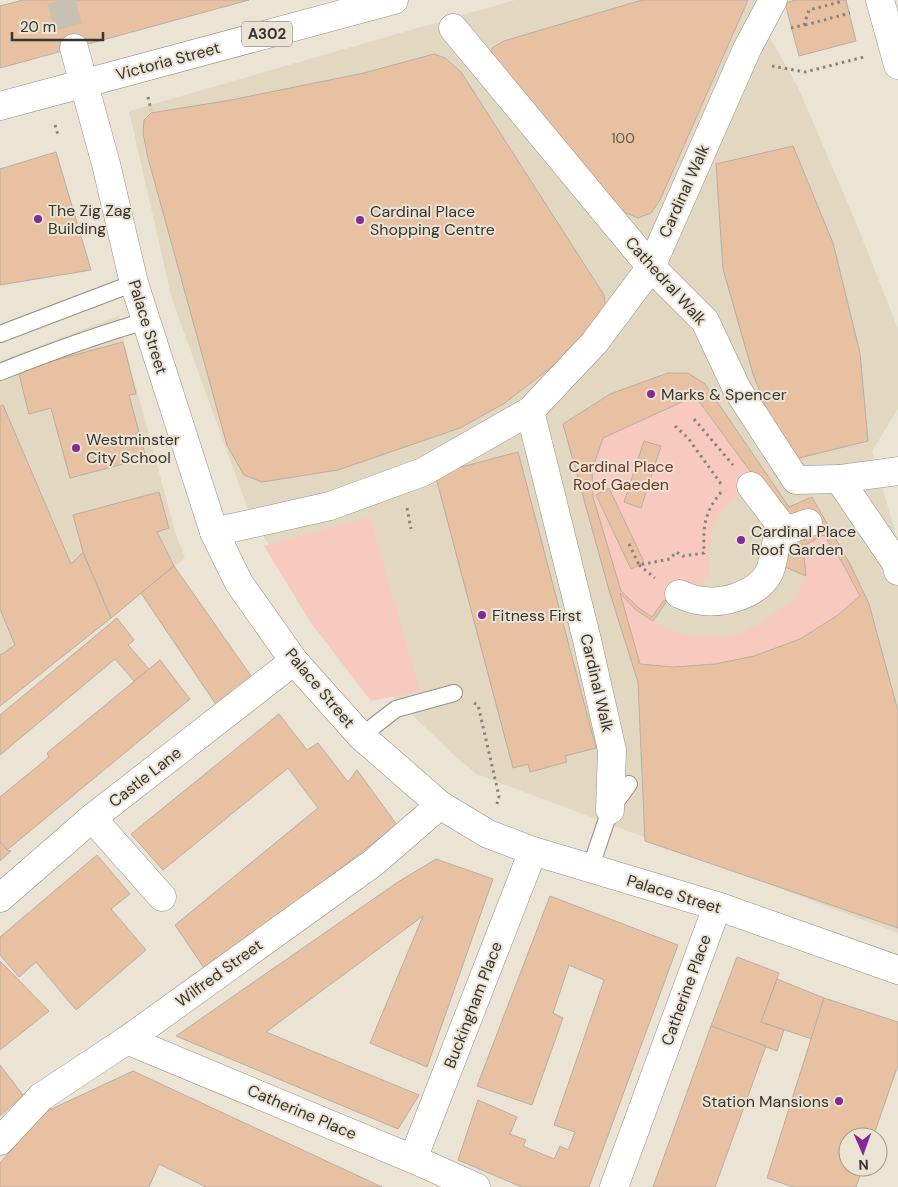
<svg xmlns="http://www.w3.org/2000/svg" width="898" height="1187" font-family="'DM Sans',sans-serif">
<style>
.built{fill:#e2d7c1}
.green{fill:#f8cabf;fill-rule:evenodd}
.building{fill:#e8c1a3;stroke:#bbada3;fill-rule:evenodd}
.lines{fill:none;stroke-linecap:round;stroke-linejoin:round}
.street-tunnel{stroke:#c7c0b3;stroke-width:28;stroke-dasharray:28 14;stroke-linecap:butt}
.lane-casing{stroke:#989183;stroke-width:18}
.street-casing{stroke:#989183;stroke-width:29}
.primary-casing{stroke:#989183;stroke-width:29}
.highway-casing{stroke:#989183;stroke-width:29}
.path{stroke:#89847a;stroke-width:3;stroke-dasharray:2.5 4;stroke-linecap:butt}
.lane{stroke:#fff;stroke-width:16}
.street{stroke:#fff;stroke-width:28}
.primary{stroke:#fff;stroke-width:28}
.highway{stroke:#fff;stroke-width:28}
.poi-dot{fill:#852994;stroke:#ebe3d4;stroke-width:2}
.labels{text-anchor:middle;dominant-baseline:central;stroke-width:4;stroke-linejoin:round;paint-order:stroke}
.number-label{font-size:14px;fill:#63584c}
.shield{fill:#ebe3d4;stroke:#6d6960;stroke-width:1}
.shield-label{font-size:15px;font-weight:bold;fill:#37352f}
.street-label{font-size:16px;fill:#37352f;stroke:#ebe3d4}
.poi-label{font-size:16px;fill:#37352f;stroke:#ebe3d4;text-anchor:start}
.park-label{font-size:16px;fill:#703324;stroke:#ebe3d4}
</style>
<rect width="100%" height="100%" fill="#ebe3d4"/>
<g class="built">
<polygon points="515,0 765,0 769,36 798,87 857,225 898,329 898,409 872,451 898,542 898,933 477,774 457,758 322,628 250,515 172,299 129,111"/>
<polygon points="119,316 120,328 176,535 185,558 0,707 0,361"/>
</g>
<g class="green">
<path d="M695,396l86,117 31,2 9,15 -32,16 -6,20 -95,45 -24,-11 -12,17 -12,-8 -19,-18 -28,-94 -1,-27 11,-32zM753,493l19,46 -20,38 -31,12 -18,-2v-10l7,1c-2,-28 -2,-61 24,-79 5,-3 13,-4 19,-6z"/>
<polygon points="370,517 420,691 371,701 311,623 264,546"/>
<polygon points="824,535 843,564 860,596 838,615 800,639 754,656 715,664 673,667 640,664 620,593 636,610 653,621 677,633 714,637 742,633 762,622 794,599 806,576 803,546"/>
</g>
<g class="building">
<polygon points="23,0 249,0 0,68 0,6"/>
<polygon points="642,0 748,0 660,200 651,213 638,218 626,213 617,206 491,55 492,48 504,41"/>
<polygon points="795,0 846,0 856,41 799,56 785,3"/>
<polygon points="434,54 445,58 461,72 604,295 606,310 590,337 505,403 460,428 338,470 262,482 244,475 227,445 148,158 143,133 144,120 151,113 231,100 364,73"/>
<polygon points="793,146 833,243 860,353 868,441 787,461 753,374 723,269 716,164"/>
<polygon points="56,152 91,270 0,285 0,169"/>
<polygon points="123,342 136,394 129,395 146,458 70,478 51,408 29,414 18,370"/>
<path d="M668,373h20l17,11 84,123 23,-10 38,67 19,40 29,107v217l-253,-87 -7,-159 -29,-92 -46,-166 47,-30zM695,396l86,117 12,13 19,-11 9,15 -32,16 -6,20 23,10 -3,-30 21,-11 19,29 17,32 -22,19 -38,24 -46,17 -39,8 -42,3 -33,-3 -20,-71 16,17 17,11 14,-20 -3,-1 -12,17 -12,-8 -19,-18 -28,-94 -1,-27 11,-32z"/>
<polygon points="3,405 71,564 83,552 111,618 0,706 0,654 1,655 15,645 0,609 0,406"/>
<polygon points="644,441 661,446 641,508 624,502"/>
<polygon points="518,452 596,748 565,756 567,762 530,772 528,764 513,768 435,474"/>
<polygon points="609,488 644,562 631,569 596,495"/>
<polygon points="159,492 169,528 157,532 174,566 111,618 83,552 73,515"/>
<polygon points="174,566 251,676 217,706 141,593"/>
<polygon points="117,618 134,640 128,645 149,669 134,681 115,659 0,755 0,715"/>
<polygon points="160,660 190,699 7,850 0,841 0,797 49,757 47,753"/>
<polygon points="279,714 307,750 318,743 348,782 357,770 397,825 266,925 204,968 175,925 318,808 288,768 163,870 131,834"/>
<polygon points="0,841 7,850 11,851 0,861"/>
<polygon points="97,855 130,894 111,909 146,950 76,1010 36,962 19,977 0,955 0,937"/>
<polygon points="436,859 493,879 427,1067 370,1043 423,916 266,1032 419,1095 398,1129 176,1036 398,882"/>
<polygon points="550,896 678,945 589,1187 522,1187 458,1160 478,1100 517,1117 510,1134 526,1140 523,1146 554,1159 560,1146 568,1150 575,1132 554,1125 604,980 569,965 553,1013 563,1018 532,1105 477,1086"/>
<polygon points="737,957 779,973 761,1022 784,1030 777,1051 711,1026"/>
<polygon points="0,961 49,1011 0,1050"/>
<polygon points="777,979 824,998 812,1039 761,1022"/>
<polygon points="824,998 898,1022 898,1065 873,1137 848,1137 848,1167 863,1167 856,1187 793,1187 767,1178"/>
<polygon points="711,1026 766,1046 715,1187 653,1187"/>
<polygon points="0,1065 23,1095 0,1116"/>
<polygon points="133,1071 382,1187 206,1187 159,1164 149,1187 0,1187 0,1163 43,1113"/>
</g>
<g class="lines">
<polyline class="street-tunnel" points="61,0 74,48"/>
<g class="lane-casing">
<g id="lane">
<polyline points="0,334 134,283"/>
<path d="M0,372c48,-19 96,-37 146,-51"/>
<polyline points="361,736 396,709 454,693"/>
<polyline points="590,869 610,810 629,784"/>
</g>
</g>
<g class="street-casing">
<g id="street">
<polyline points="453,28 651,267 705,321 737,389 796,480 839,479 896,563 898,571"/>
<polyline points="74,48 106,164 134,283 214,532 239,583 294,661 361,736 440,805 488,834 533,851 720,907 898,970"/>
<polyline points="839,479 898,471"/>
<polyline points="751,486 786,532"/>
<polyline points="214,532 330,506 423,472 530,411"/>
<path d="M679,594c6,2 12,5 18,6 24,5 59,-4 72,-27 5,-10 5,-30 11,-37 7,-7 20,-10 28,-13"/>
<polyline points="610,810 612,750 587,640 530,411 595,342 651,267 747,49 773,0"/>
<polyline points="92,818 162,897"/>
<polyline points="0,898 92,818 294,661"/>
<polyline points="127,1040 413,1159 476,1187"/>
<polyline points="0,1141 41,1097 127,1040 373,863 440,805"/>
<polyline points="413,1159 533,851"/>
<polyline points="614,1187 714,915 720,907"/>
</g>
</g>
<g class="primary-casing">
<polyline id="primary" points="0,106 394,0"/>
</g>
<g class="highway-casing">
<polyline id="highway" points="880,0 898,65"/>
</g>
<g class="path">
<polyline points="805,25 850,13"/>
<polyline points="791,28 804,25 809,10 840,2"/>
<polyline points="772,66 805,72 864,57"/>
<polyline points="148,97 151,110"/>
<polyline points="55,125 58,135"/>
<polyline points="694,419 733,465"/>
<polyline points="675,426 688,438 721,484"/>
<polyline points="407,508 411,529"/>
<path d="M629,544l10,21 31,-6 6,-7 7,4 21,-3c-1,-26 0,-41 18,-62"/>
<polyline points="639,565 655,578"/>
<polyline points="474,703 478,705 499,796 497,804"/>
</g>
<use href="#lane" class="lane"/>
<use href="#street" class="street"/>
<use href="#primary" class="primary"/>
<use href="#highway" class="highway"/>
</g>
<g class="poi-dot">
<circle cx="38" cy="219" r="5"/>
<circle cx="360" cy="220" r="5"/>
<circle cx="651" cy="394" r="5"/>
<circle cx="76" cy="448" r="5"/>
<circle cx="741" cy="540" r="5"/>
<circle cx="482" cy="615" r="5"/>
<circle cx="839" cy="1101" r="5"/>
</g>
<g class="labels">
<g class="number-label">
<text x="623" y="138">100</text>
</g>
<rect class="shield" x="242" y="21.5" width="50" height="25" rx="4"/>
<g class="shield-label">
<text x="267" y="34">A302</text>
</g>
<g class="street-label">
<text transform="translate(168 61) rotate(-15)">Victoria Street</text>
<text transform="translate(684 191) rotate(-66)">Cardinal Walk</text>
<text transform="translate(666 281) rotate(48)">Cathedral Walk</text>
<text transform="translate(148 327) rotate(73)">Palace Street</text>
<text transform="translate(597 683) rotate(77)">Cardinal Walk</text>
<text transform="translate(320 688) rotate(50)">Palace Street</text>
<text transform="translate(145 777) rotate(-38)">Castle Lane</text>
<text transform="translate(674 894) rotate(17)">Palace Street</text>
<text transform="translate(219 973) rotate(-36)">Wilfred Street</text>
<text transform="translate(686 990) rotate(-70)">Catherine Place</text>
<text transform="translate(473 1005) rotate(-69)">Buckingham Place</text>
<text transform="translate(302 1112) rotate(23)">Catherine Place</text>
</g>
<g class="poi-label">
<text x="48" y="210">The Zig Zag<tspan x="48" dy="18">Building</tspan></text>
<text x="370" y="211">Cardinal Place<tspan x="370" dy="18">Shopping Centre</tspan></text>
<text x="661" y="394">Marks &amp; Spencer</text>
<text x="86" y="439">Westminster<tspan x="86" dy="18">City School</tspan></text>
<text x="751" y="531">Cardinal Place<tspan x="751" dy="18">Roof Garden</tspan></text>
<text x="492" y="615">Fitness First</text>
<text x="829" y="1101" text-anchor="end">Station Mansions</text>
</g>
<g class="park-label">
<text x="621" y="466">Cardinal Place<tspan x="621" dy="18">Roof Gaeden</tspan></text>
</g>
</g>
<g transform="translate(863 1152) rotate(178)"><circle r="24" fill="#ebe3d4" stroke="#a39d92"/>
<path d="M0-4L9 19L0 12L-9 19Z" fill="#852994"/>
<text y="-8" font-size="14" font-weight="bold" text-anchor="middle" fill="#37352f">N</text>
</g>
<path d="M12 32v8h91v-8" fill="none" stroke="#37352f" stroke-width="2.5"/>
<text x="20" y="32" font-size="15" fill="#37352f" stroke="#ebe3d4" stroke-width="4" paint-order="stroke">20 m</text>
</svg>
